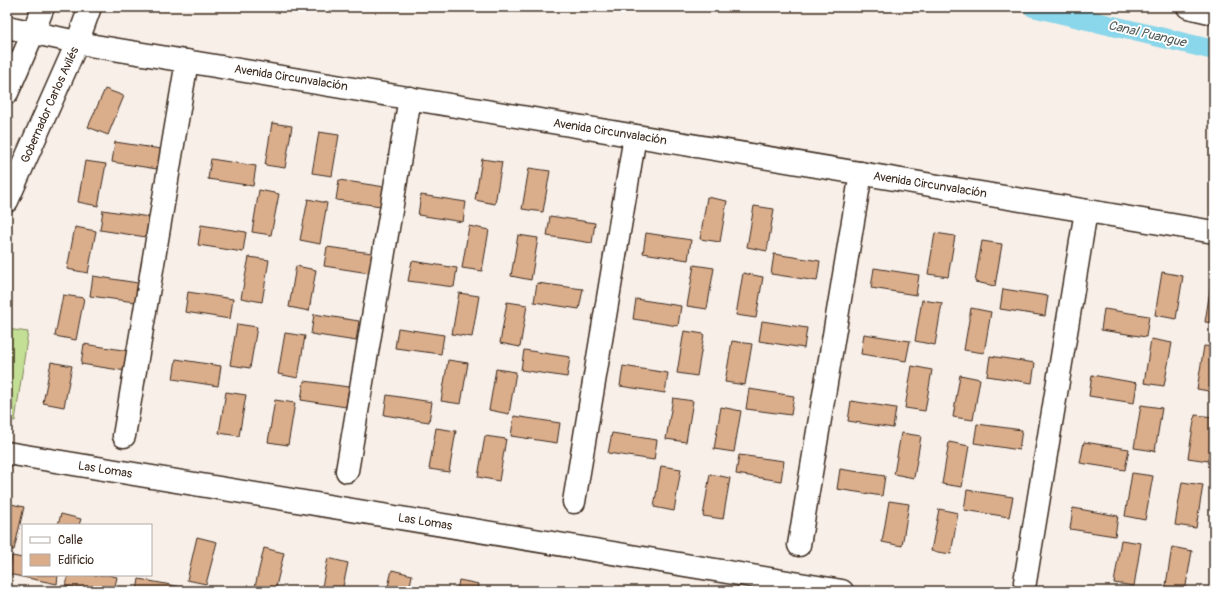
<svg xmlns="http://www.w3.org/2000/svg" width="1221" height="598" font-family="Pangolin,sans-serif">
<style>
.green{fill:#c3df96;stroke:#7f845a}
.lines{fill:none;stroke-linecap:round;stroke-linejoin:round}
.canal{stroke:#8ad6ea;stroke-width:20}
.building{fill:#daad8b;stroke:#3b2a1e}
.minor-casing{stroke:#3b2a1e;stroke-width:25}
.minor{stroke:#fff;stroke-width:22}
.labels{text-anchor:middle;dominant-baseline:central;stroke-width:3.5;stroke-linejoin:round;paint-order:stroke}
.street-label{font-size:12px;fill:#3b2a1e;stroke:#fff}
.water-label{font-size:13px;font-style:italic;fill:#535e5b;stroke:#fff}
</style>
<rect width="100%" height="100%" fill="#f8efe8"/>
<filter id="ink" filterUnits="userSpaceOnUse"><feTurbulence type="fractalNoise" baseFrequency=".025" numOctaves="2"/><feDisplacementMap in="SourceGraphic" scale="8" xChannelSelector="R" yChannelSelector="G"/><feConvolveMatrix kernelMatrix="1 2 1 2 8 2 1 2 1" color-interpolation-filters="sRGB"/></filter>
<g filter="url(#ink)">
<polygon class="green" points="7,329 28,332 15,421 7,419"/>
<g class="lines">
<polyline class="canal" points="1033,7 1214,50"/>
</g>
<g class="building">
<polygon points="105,89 124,96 108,135 88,127"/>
<polygon points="272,123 292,126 285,168 265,165"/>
<polygon points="319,132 339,135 332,176 312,173"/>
<polygon points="115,142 161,149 157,169 112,162"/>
<polygon points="211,159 256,166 253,186 208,179"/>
<polygon points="482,159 502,162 495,204 475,200"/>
<polygon points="85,161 106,164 98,206 78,202"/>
<polygon points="529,168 550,171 543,212 522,209"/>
<polygon points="339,180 385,187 381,206 336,200"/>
<polygon points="259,190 279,194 271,235 252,232"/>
<polygon points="421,195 466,202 463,222 418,215"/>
<polygon points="707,197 727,201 720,242 700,239"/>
<polygon points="308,199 327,203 320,244 300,240"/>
<polygon points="754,206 774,209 767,251 747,247"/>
<polygon points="103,210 149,217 146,237 100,230"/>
<polygon points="550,216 595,223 592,243 547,236"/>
<polygon points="201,225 246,232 243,252 198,245"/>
<polygon points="469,226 489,230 482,271 462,268"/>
<polygon points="75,227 96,231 88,273 67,269"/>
<polygon points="646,233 691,240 688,260 643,253"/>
<polygon points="935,233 955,236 948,277 928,274"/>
<polygon points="518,235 538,238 531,280 511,276"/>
<polygon points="982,241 1002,244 995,286 975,282"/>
<polygon points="327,247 372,253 369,273 324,266"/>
<polygon points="774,254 820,261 817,281 771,274"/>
<polygon points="249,257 269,260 262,302 241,298"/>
<polygon points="412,261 457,268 454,287 408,281"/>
<polygon points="694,265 714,268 707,309 687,306"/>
<polygon points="296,266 316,270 309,311 289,307"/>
<polygon points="874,268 919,275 916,295 871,288"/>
<polygon points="1162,272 1183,276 1176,319 1155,315"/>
<polygon points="743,273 763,277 756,318 736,315"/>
<polygon points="93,276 138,283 135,302 90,296"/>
<polygon points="1212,278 1214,279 1214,323 1205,322"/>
<polygon points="537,283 583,289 579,309 534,302"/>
<polygon points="1003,289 1048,296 1045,316 1000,309"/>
<polygon points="188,292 233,299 230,319 185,312"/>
<polygon points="459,293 479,296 472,337 452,334"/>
<polygon points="63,295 84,298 76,340 55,336"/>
<polygon points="636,299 681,306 678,326 633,319"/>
<polygon points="922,300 942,303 935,345 915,341"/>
<polygon points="507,302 527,305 520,347 500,343"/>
<polygon points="971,308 991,312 984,353 964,350"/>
<polygon points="1104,309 1149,316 1146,337 1101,330"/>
<polygon points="314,314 359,321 356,341 311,334"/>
<polygon points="762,321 807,328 804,348 759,341"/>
<polygon points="237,324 257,327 250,368 230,365"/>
<polygon points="398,328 444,335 441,354 395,348"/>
<polygon points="684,331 704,334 697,376 677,373"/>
<polygon points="285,333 305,336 298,378 278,374"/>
<polygon points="864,334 910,341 906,361 861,354"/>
<polygon points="1151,339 1172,343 1164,386 1144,383"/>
<polygon points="732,341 752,344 745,385 725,382"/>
<polygon points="84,344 129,351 126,371 81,364"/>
<polygon points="1204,346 1214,347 1214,392 1197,389"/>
<polygon points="524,350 570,357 567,377 521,370"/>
<polygon points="990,356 1035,363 1032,383 987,376"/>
<polygon points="176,359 221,366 218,386 173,379"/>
<polygon points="448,360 468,363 461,404 441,401"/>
<polygon points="51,362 72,366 64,407 43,403"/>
<polygon points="623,366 668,373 665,393 620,386"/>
<polygon points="912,366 932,370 925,411 905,408"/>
<polygon points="496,369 516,372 509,414 489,410"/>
<polygon points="960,375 980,379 973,420 953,417"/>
<polygon points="1092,375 1137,383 1134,403 1089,396"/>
<polygon points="304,381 349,387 346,407 301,400"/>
<polygon points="749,389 794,396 791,415 746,409"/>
<polygon points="226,392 246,395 239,436 219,433"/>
<polygon points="387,395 432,402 429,422 384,415"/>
<polygon points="673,398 693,401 686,442 666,439"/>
<polygon points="275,400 295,403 288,445 268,442"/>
<polygon points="851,401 896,408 893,428 848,421"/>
<polygon points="1141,405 1162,408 1155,451 1134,448"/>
<polygon points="721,407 741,411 734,452 714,449"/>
<polygon points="1195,415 1214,417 1214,427 1208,461 1188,458"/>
<polygon points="514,416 560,423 557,443 511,436"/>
<polygon points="977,424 1022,430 1019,450 974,443"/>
<polygon points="436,428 456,431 449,472 429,469"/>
<polygon points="612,433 657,440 654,460 608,453"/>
<polygon points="901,433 921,436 914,478 894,474"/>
<polygon points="485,436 506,439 499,481 478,477"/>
<polygon points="949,442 969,446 962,487 942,484"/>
<polygon points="1084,442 1129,449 1125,470 1080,463"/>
<polygon points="739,455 784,461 781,481 736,474"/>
<polygon points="661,466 681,469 674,511 654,507"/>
<polygon points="840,469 885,476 882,496 837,489"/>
<polygon points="1132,473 1153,476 1145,520 1125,516"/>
<polygon points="710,474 730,478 723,519 703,516"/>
<polygon points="1182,482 1203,485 1196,528 1175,525"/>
<polygon points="967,490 1013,497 1009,517 964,510"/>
<polygon points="889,501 909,504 902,546 882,542"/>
<polygon points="7,503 24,507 14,550 7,548"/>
<polygon points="1073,508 1118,516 1115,536 1070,529"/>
<polygon points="939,509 958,513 951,554 931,551"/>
<polygon points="61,514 81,519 79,525 58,525"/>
<polygon points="197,537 217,542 206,584 187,580"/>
<polygon points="1121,540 1141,543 1134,586 1114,583"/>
<polygon points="1172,547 1192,551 1185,591 1165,591"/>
<polygon points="264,548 284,553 275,591 254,591"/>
<polygon points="12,556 23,558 23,575 58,575 57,584 8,574"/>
<polygon points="328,558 348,563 342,591 321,591"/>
<polygon points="392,570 412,575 409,591 387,591"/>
<polygon points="68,575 108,575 117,577 114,591 91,591 65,586"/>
<polygon points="139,579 187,588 187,591 137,591"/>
<polygon points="459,580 479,584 478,591 457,591"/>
</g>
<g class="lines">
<g class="minor-casing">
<g id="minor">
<polyline points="1188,7 1214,13"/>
<polyline points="7,27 95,46 1214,232"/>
<polyline points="7,93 33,33 43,7"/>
<polyline points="7,201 77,43 90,7"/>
<polyline points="124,436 187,61"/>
<polyline points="7,453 842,591"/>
<polyline points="347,471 410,98"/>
<polyline points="574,502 635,136"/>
<polyline points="799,545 861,173"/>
<polyline points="1025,582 1086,211"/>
</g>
</g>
<use href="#minor" class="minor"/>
</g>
</g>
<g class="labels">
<g class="street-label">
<text transform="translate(291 78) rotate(9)">Avenida Circunvalación</text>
<text transform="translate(50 105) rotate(-66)">Gobernador Carlos Avilés</text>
<text transform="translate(610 132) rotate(9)">Avenida Circunvalación</text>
<text transform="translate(930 185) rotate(9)">Avenida Circunvalación</text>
<text transform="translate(105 470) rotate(9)">Las Lomas</text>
<text transform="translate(425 522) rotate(9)">Las Lomas</text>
</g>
<g class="water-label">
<text transform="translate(1147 34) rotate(13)">Canal Puangue</text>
</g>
</g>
<rect width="1221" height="598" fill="none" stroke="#fff" stroke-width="24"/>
<rect x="12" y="12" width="1197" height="574" fill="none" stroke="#3b2a1e" stroke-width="1.5" filter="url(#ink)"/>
<rect x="22" y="524" width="130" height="52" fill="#ffffff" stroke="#b1aaa5"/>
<rect x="30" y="537" width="20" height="6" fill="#ffffff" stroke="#b1aaa5"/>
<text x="58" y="544" font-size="12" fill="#3b2a1e">Calle</text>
<rect x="30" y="554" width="20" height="12" fill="#daad8b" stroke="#b1aaa5"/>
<text x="58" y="564" font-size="12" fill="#3b2a1e">Edificio</text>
</svg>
